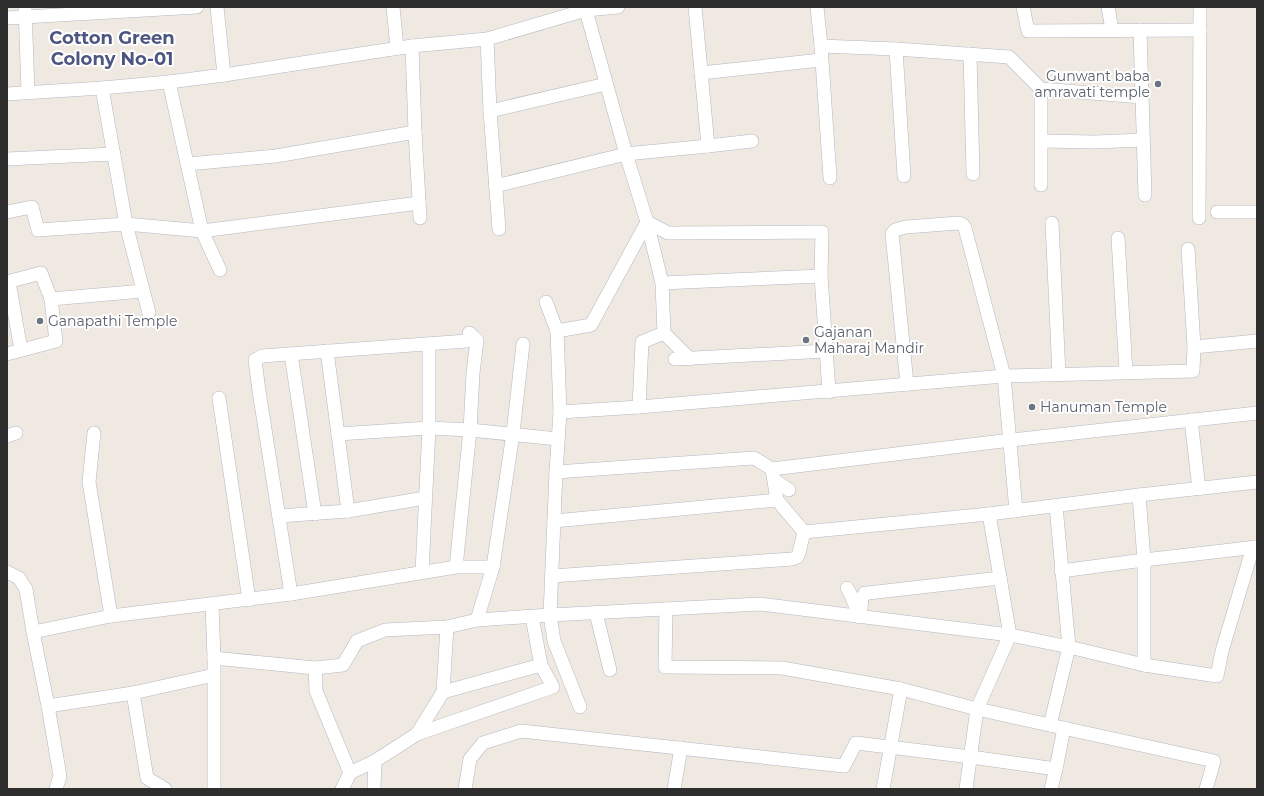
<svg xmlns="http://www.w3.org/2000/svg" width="1264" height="796" font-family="Montserrat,sans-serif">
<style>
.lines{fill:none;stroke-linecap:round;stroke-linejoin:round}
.minor-casing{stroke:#b4b7c1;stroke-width:14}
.minor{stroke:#fff;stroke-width:13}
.worship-dot{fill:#6b7280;stroke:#fff;stroke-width:1.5}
.labels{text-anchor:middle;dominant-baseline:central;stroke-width:4;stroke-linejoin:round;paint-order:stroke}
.worship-label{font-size:14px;fill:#5b616d;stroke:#fff;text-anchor:start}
.district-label{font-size:18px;font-weight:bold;fill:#4d5680;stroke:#fff}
</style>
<rect width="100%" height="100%" fill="#efe9e1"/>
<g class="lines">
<g class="minor-casing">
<g id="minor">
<polyline points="25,7 28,92"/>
<polyline points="217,7 224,75"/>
<polyline points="393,7 397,48"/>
<polyline points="585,7 626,154 647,222 662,283 821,276"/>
<polyline points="695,7 708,146"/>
<polyline points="817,7 821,46 830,178"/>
<polyline points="1023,7 1028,31 1200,30"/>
<polyline points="1108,7 1112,30"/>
<polyline points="7,18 197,7"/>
<polyline points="1140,30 1145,195"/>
<polyline points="487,39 490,111 499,229"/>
<polyline points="412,46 415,132 420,218"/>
<polyline points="821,46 896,49 1009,57 1041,89 1142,97"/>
<polyline points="896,49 904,176"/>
<polyline points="970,54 973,174"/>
<polyline points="701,73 821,60"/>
<polyline points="169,82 202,231 220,270"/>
<polyline points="102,88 126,224 149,313"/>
<polyline points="7,94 102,88 169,82 224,75 412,46 487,39 586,10 618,7"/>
<polyline points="490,111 606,84"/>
<polyline points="1042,141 1095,142 1143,140"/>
<polyline points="7,159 114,154"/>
<polyline points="188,164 276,156 415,132"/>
<polyline points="1041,185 1041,89"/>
<polyline points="495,186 626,154 708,146 752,141"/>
<polyline points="7,212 32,207 38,230 126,224 202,231 419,203"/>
<polyline points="1217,212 1257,212"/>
<polyline points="1199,218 1200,7"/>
<polyline points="1052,223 1059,375"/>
<polyline points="1118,238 1126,373"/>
<polyline points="7,282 41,273 51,299"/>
<polyline points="9,282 21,350"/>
<polyline points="662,283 664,333 690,359"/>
<polyline points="546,302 557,331 560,412 556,472 550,615 554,641 580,707"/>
<polyline points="557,331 591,325 647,222 668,233 822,232 821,276 829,392"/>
<polyline points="1194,347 1257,341"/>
<polyline points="327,351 348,511"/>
<polyline points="7,354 56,341 51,299 143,291"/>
<polyline points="291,354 315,514"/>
<polyline points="675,359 826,351"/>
<polyline points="907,384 892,234 895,230 906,227 958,223 962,224 965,228 1004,376 1016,511"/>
<polyline points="219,398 249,600"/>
<polyline points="639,407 642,342 664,333"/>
<polyline points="560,412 639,407 1004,376 1193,371 1194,347 1188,249"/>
<polyline points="1191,420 1199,489"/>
<polyline points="94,433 89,482 111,616 291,594 456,567 493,567"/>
<polyline points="338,434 429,428 470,430 558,439"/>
<polyline points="7,436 16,433"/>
<polyline points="772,469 777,500 804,532 989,514 1139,495 1257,482"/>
<polyline points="556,472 754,458 772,469 1011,440 1257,413"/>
<polyline points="774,480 789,490"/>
<polyline points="1139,495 1144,560 1144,665"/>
<polyline points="279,516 348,511 425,498"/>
<polyline points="554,521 777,500"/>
<polyline points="456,567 470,430 473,373 477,340 469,333"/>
<polyline points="1061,571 1144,560 1257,547"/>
<polyline points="7,572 19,578 26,589 33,632 48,706 60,776 56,789"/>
<polyline points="422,572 429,428 429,344"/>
<polyline points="552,576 792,559 797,557 799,553 804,532"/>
<polyline points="847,588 851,595 859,615"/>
<polyline points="291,594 259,391 255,360 262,356 467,341"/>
<polyline points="212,604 214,658 214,789"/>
<polyline points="666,609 665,667 782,668 901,689 977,709 1214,761 1206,789"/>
<polyline points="596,613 610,670"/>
<polyline points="860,617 862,598 865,593 868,593 1000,578"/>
<polyline points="477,620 493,567 513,433 523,344"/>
<polyline points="33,632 111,616"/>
<polyline points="214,658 315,668 343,665 357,641 385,630 447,627 477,620 550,615 760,604 1010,635 1069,647 1144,665 1217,676 1222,651 1253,547"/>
<polyline points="315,668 316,691 350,773"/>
<polyline points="443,692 541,665"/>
<polyline points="133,693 147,778 165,789"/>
<polyline points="48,706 133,693 214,675"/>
<polyline points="1050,725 1069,647 1056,506"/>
<polyline points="417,734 553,687 541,665 532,617"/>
<polyline points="1056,769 1064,728"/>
<polyline points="342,789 350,773 375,761 417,734 443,692 447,627"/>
<polyline points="374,789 375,761"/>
<polyline points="465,789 470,759 483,743 521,731 844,766 856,743 971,757 1056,769 1051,789"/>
<polyline points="674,789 681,748"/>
<polyline points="883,789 901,689"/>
<polyline points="966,789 977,709 1010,635 989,514"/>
</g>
</g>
<use href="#minor" class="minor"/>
</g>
<g class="worship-dot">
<circle cx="1158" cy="84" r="4"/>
<circle cx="40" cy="321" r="4"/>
<circle cx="806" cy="340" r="4"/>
<circle cx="1032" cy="407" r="4"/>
</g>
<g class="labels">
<g class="worship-label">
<text x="1150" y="76" text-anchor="end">Gunwant baba<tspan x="1150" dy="16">amravati temple</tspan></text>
<text x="48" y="321">Ganapathi Temple</text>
<text x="814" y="332">Gajanan<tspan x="814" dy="16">Maharaj Mandir</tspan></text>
<text x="1040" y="407">Hanuman Temple</text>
</g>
<g class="district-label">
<text x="112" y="38">Cotton Green<tspan x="112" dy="21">Colony No-01</tspan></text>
</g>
</g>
<rect width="1264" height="796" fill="none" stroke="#2e2e2e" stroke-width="16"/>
</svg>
